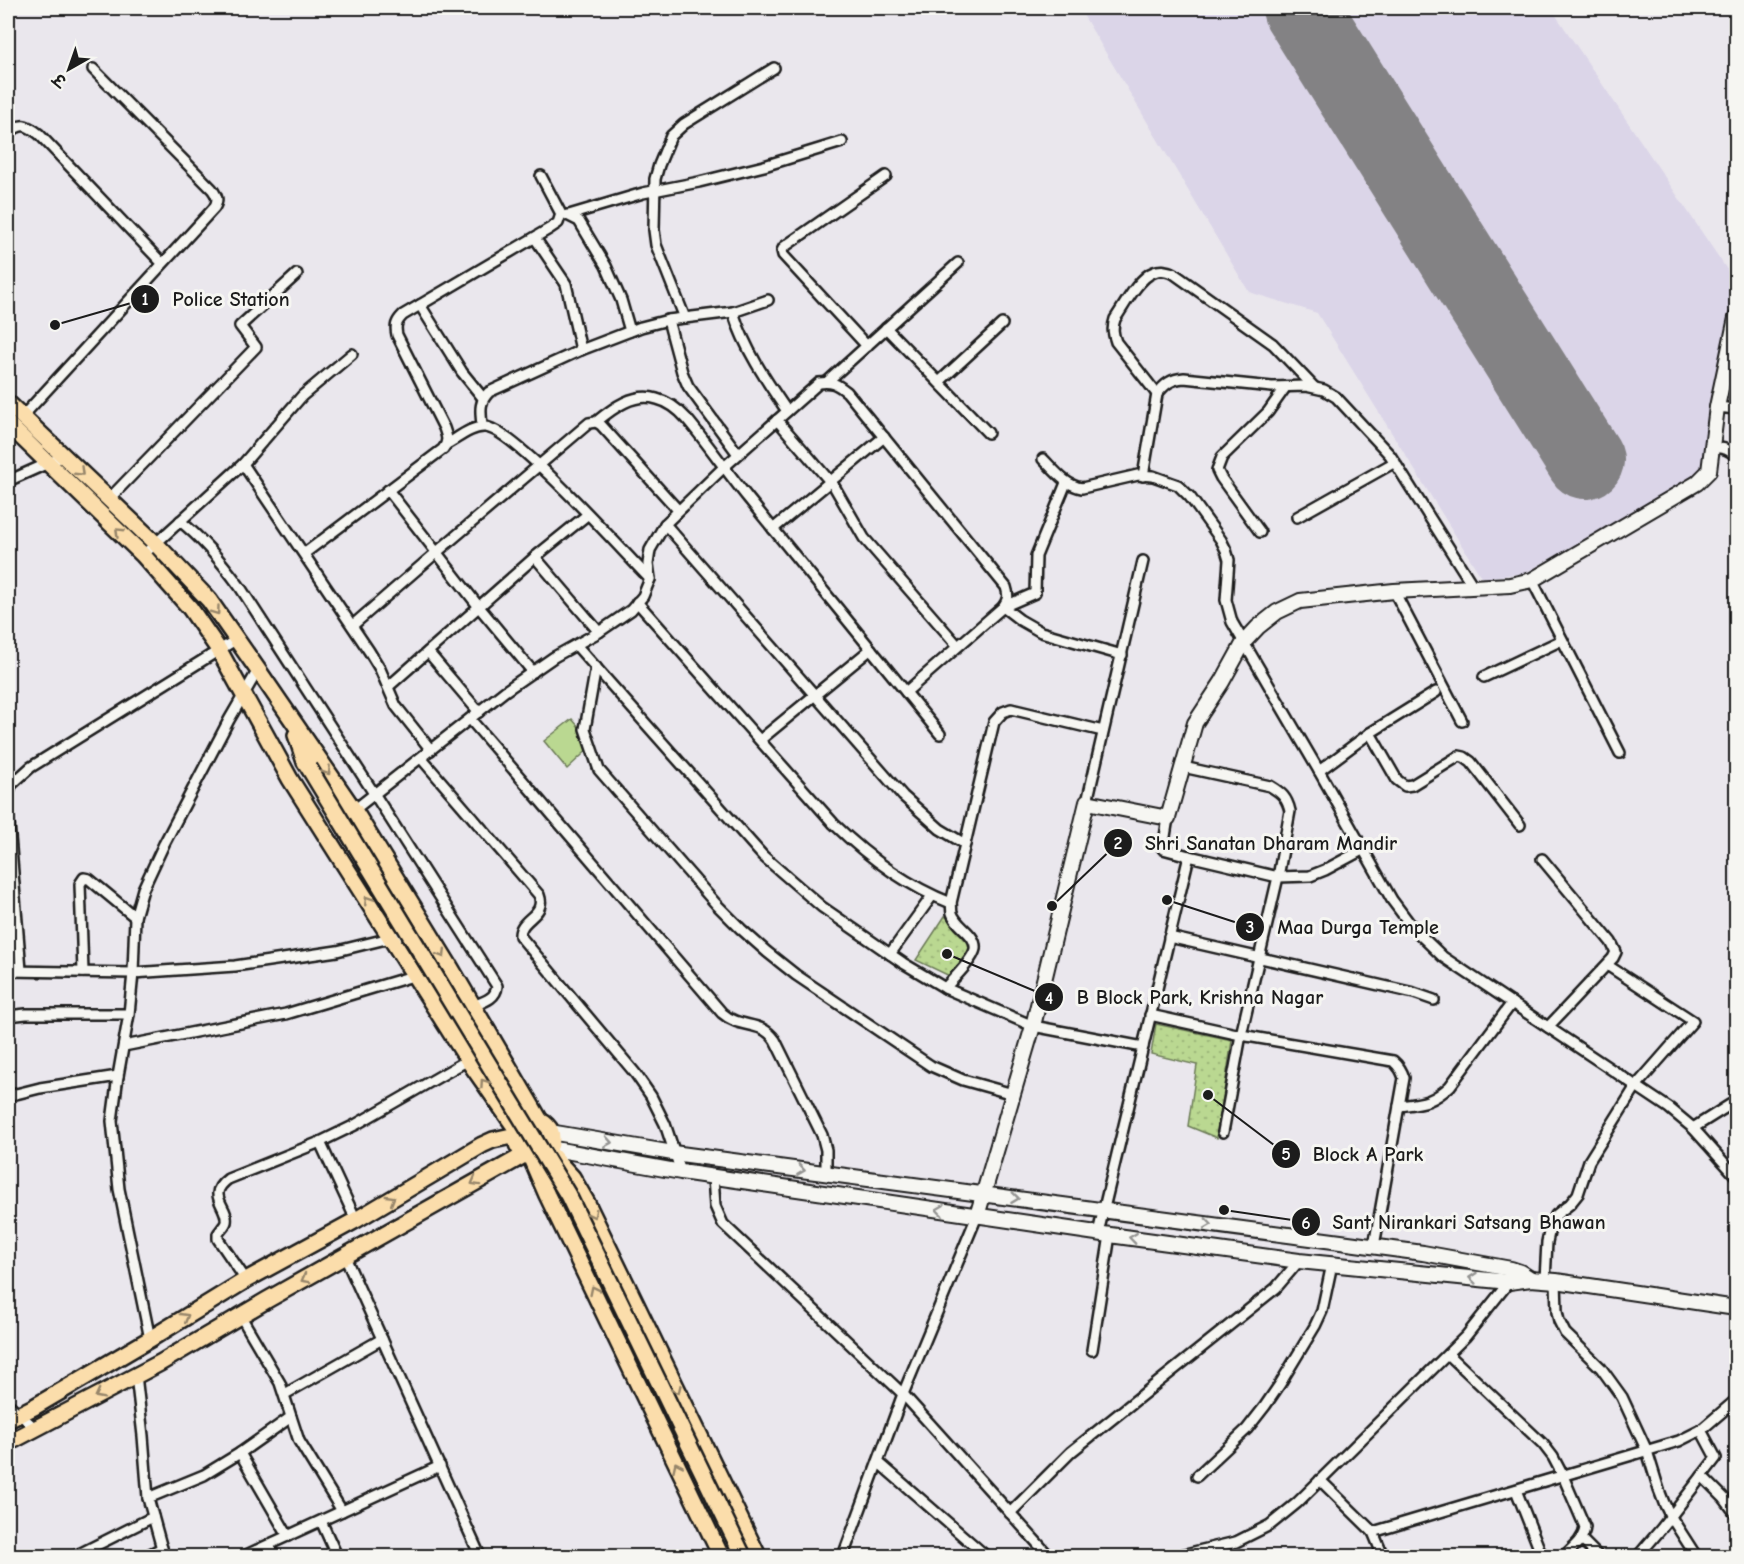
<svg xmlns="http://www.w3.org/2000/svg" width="1744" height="1564" font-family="'Comic Neue','Playpen Sans Deva',sans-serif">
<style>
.built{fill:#dbd5e8}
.grass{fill:url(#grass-dots);stroke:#6b7a56;stroke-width:1.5}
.garden{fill:#bad891;stroke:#6b7a56;stroke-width:1.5}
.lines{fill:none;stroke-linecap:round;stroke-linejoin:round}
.runway{stroke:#838284;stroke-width:78}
.street-casing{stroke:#1c1c1c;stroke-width:14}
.secondary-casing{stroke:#1c1c1c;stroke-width:18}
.primary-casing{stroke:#1c1c1c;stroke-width:20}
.street{stroke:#f6f6f2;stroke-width:9}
.secondary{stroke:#f6f6f2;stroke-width:14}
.primary{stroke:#fbddab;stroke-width:15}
.primary-bridge-casing{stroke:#1c1c1c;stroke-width:20;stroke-linecap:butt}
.primary-bridge{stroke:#fbddab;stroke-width:15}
.oneway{stroke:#97866b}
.oneway2{stroke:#949492}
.leader{fill:none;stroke:#1c1c1c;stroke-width:2}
.callout-dot{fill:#1c1c1c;stroke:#f6f6f2;stroke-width:2}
.mark-label{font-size:18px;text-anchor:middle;font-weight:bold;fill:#fff}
.callout-label{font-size:20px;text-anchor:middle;font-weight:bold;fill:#1c1c1c;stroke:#f6f6f2;stroke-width:6;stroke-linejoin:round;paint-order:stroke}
</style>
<defs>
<pattern id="grass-dots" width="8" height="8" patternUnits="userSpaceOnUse" patternTransform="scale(1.5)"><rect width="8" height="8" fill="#bad891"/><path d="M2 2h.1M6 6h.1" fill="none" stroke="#9fb97c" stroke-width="1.8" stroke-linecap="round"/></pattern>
</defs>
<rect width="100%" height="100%" fill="#eae7ed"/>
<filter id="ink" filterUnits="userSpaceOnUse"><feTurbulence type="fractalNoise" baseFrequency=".0167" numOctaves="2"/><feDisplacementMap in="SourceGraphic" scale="12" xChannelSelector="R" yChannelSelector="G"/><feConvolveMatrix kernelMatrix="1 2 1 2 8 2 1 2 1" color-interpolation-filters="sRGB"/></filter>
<g filter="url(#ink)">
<polygon class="built" points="1079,8 1551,8 1736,283 1736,309 1702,473 1525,573 1482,578 1317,313 1249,292"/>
<g class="grass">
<polygon points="945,916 978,947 958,980 916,960"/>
<polygon points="1156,1024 1232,1040 1217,1138 1188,1126 1197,1065 1151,1054"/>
</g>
<polygon class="garden" points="572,719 594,744 567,769 544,741"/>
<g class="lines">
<polyline class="runway" points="1301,8 1585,460"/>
<g class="street-casing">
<g id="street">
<path d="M8,134c13,-12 18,-10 31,0l123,129"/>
<polyline points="567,215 579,221 606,266 621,300 630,331"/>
<polyline points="569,215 643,193 699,182 764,166 842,142"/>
<polyline points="535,238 566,284 581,350"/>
<polyline points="420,305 462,372 483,398"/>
<path d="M733,312c12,37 32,67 54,99"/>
<polyline points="685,318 656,245 654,230 655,179 659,165 671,136 684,124 774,68"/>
<polyline points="668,320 682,372 688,386 738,454"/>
<polyline points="886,328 988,433"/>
<polyline points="867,346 783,255 782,251 784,247 886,176"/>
<polyline points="828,381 958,263"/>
<polyline points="939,382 1002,324"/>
<path d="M1157,394l-41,-52c-3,-8 -4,-14 -1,-23 9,-13 24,-42 39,-47 7,-3 12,-1 19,1l100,71 41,43"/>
<polyline points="1717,407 1736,409"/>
<path d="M22,417l192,-209c5,-8 3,-12 -2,-19l-119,-120"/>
<polyline points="777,420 834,486 864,538 958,646"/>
<path d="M596,422c17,-14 38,-30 61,-23 12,3 22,11 30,20 21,25 40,53 61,79 64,79 128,157 192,236"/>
<path d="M482,426c-1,-14 -4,-23 7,-34l92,-42 60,-23 27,-7 65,-8 35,-12"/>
<path d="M447,444c11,-6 25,-18 38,-17 28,1 139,126 165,152"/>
<path d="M1713,447c10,1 17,2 23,10"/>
<path d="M1043,459c12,12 22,26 39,29l56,-13 15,1 25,9 12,12 31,43 5,10 3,10 -3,40 6,22 87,149 73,129 21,28 30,29 226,151 24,20 43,48"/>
<polyline points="243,464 369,651 380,669 396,706 431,750"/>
<path d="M1143,476l14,-82c8,-10 14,-15 27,-16l88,9 34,-1 18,4 12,7 54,58 83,131"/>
<polyline points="8,481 64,456"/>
<polyline points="1066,483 1036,556 1035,593 1003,607 1020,620 1041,632 1122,655"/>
<polyline points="388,490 479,607 533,672"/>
<polyline points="109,499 256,347 240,326 297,274"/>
<polyline points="1297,517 1395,462"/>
<path d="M180,521c24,19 42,41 60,66l135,208 122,191c-1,13 -14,16 -24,20"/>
<polyline points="665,524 903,796 940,829 965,844"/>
<polyline points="773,529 884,437"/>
<polyline points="1260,532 1221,478 1217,470 1222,457 1268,412 1285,388"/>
<path d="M305,553l138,-104c6,-8 4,-12 1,-21l-47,-93c-2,-9 -1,-13 6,-20l146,-86 9,-6 3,-9 -20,-38"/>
<polyline points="143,555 243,464 302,396 352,354"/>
<polyline points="535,557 599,632"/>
<polyline points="1532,580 1620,753"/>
<polyline points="1394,591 1462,721"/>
<path d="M637,602l197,222c34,33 73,62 117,79"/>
<polyline points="353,625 437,552 589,423 596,422 601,425 678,510"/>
<polyline points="576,645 763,856 822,907 903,963 945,988 1033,1026 1143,1047"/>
<polyline points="428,652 479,712"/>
<polyline points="596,667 585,729 599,770 716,904 741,929 767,952 796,975 931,1066 963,1080 1013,1094"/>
<polyline points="1484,677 1562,640"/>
<polyline points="388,687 535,557 587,515"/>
<path d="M470,719l252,294c19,17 38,6 53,27l47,95 4,15v24"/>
<polyline points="1370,733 1397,780 1405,786 1412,785 1459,756 1464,757 1471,762 1520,825"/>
<polyline points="760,740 871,649"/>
<path d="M421,758l118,137c8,21 -20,23 -19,41l115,137 16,23 14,28 16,48"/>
<path d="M1183,767l87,19c12,7 17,12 20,25l-12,66 32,-1 15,-6 39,-21"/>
<polyline points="1319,771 1370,733 1436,692"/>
<polyline points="8,794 11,785 31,767 237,639"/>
<polyline points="1087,802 1143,561"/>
<path d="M354,810l151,-119 49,-34 45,-25 32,-22 12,-14 7,-17 -2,-15 2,-14 15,-26 58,-56 96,-85c13,-2 18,1 28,9l159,195c3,9 2,13 -3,20l-97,85"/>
<polyline points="8,812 21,970"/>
<polyline points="1189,856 1278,877 1241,1035 1223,1132"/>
<polyline points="1542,859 1611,942 1616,952 1613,958 1548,1027"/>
<polyline points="1169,937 1414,993 1434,1000"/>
<polyline points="890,954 932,896"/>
<polyline points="8,971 133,973 235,966 337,951 427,929"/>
<polyline points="83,972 80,884 84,878 89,879 135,917"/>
<path d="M945,988c8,-9 28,-28 30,-39 2,-15 -19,-22 -23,-36 -1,-3 0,-6 -1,-10l43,-181 9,-10 8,-3 92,22"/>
<path d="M1150,1015l91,20 152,26c6,5 9,10 11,17l-30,168"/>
<polyline points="8,1016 26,1014 129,1014"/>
<polyline points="124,1046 286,1014 413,976"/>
<polyline points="8,1096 40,1088 118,1076"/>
<path d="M1399,1106c24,-3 33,-3 51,-20l62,-83"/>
<polyline points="1693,1128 1736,1101"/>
<polyline points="320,1142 356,1220"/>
<polyline points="713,1177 715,1206 723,1224 903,1394 1049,1556"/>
<polyline points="1098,1233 1189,856 1163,849 1168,818"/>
<polyline points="345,1257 480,1556"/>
<path d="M246,1280l-28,-41v-5c2,-4 7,-8 8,-12 3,-16 -21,-26 2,-43l92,-37 35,-17 113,-65"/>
<polyline points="1545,1280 1547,1242 1550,1228 1556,1215 1570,1204 1578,1194 1589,1161 1636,1086 1693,1021 1607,965"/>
<polyline points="1556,1281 1557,1312 1559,1321 1565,1333 1601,1368 1622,1397 1647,1451 1659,1490 1664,1503 1671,1517 1696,1556"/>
<polyline points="240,1315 280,1383 299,1441 342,1511"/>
<polyline points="150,1339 119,1189 112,1121 118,1076 129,1014 133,973 135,917 143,889 164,844 229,720 258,670"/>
<polyline points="1092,1350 1110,1235"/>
<path d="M1448,1354l95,90 10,13 10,19 22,51c-1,13 -13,21 -21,29"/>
<polyline points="136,1375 143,1436 148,1498 164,1556"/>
<polyline points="285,1394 382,1339"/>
<polyline points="8,1404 35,1428"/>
<polyline points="240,1453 288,1536"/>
<polyline points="878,1462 986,1556"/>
<polyline points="1197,1476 1247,1429 1265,1406 1280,1384 1315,1326 1322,1311 1332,1264"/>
<polyline points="1702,1476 1724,1498 1736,1514"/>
<polyline points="1320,1480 1373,1532 1679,1441 1701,1430 1736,1400"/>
<polyline points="1516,1490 1542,1556"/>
<polyline points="148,1498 204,1475 240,1453 291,1417"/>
<polyline points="1010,1513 1071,1452 1276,1288 1299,1261"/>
<polyline points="321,1521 337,1556"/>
<polyline points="1373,1532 1383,1556"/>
<polyline points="1581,1539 1598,1556"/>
<polyline points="269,1545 274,1556"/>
<polyline points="8,1554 9,1556"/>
<polyline points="75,1556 153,1517"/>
<polyline points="146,1556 162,1548"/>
<polyline points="244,1556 440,1466"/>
<polyline points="843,1556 903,1394 977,1216"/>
<polyline points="1177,1556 1236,1542 1270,1525 1297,1503 1466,1336 1509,1282"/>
<polyline points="1638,1556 1661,1529 1716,1458 1701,1430"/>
</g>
</g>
<g class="secondary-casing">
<g id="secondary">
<polyline points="550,1132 673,1153 1423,1253 1511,1269 1520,1272 1531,1279"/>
<polyline points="549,1148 681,1172 1110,1235 1299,1261 1509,1282 1531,1279 1556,1281 1736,1308"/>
<polyline points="977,1216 1033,1026 1087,802 1168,818 1195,723 1222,682 1244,642 1258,627 1277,612 1300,601 1394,591 1510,585 1532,580 1697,483 1709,471 1717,407 1736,318"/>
</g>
</g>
<g class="primary-casing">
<g id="primary">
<polyline points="8,403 156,544 209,600 258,670 354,810 449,965 541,1122"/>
<polyline points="8,424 143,555 190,608 219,650 290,779 468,1060 517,1130"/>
<polyline points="296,735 305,762 309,768"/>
<circle cx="534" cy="1138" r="18"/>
<polyline points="547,1150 572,1177 587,1203 758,1556"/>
<polyline points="530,1156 547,1195 721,1556"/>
<polyline points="8,1420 34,1407 150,1339 246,1280 356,1220 482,1145 493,1140 516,1135"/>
<polyline points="8,1443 160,1363 267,1300 526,1154"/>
</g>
</g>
<use href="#street" class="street"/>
<use href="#secondary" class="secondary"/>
<use href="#primary" class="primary"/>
<g class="primary-bridge-casing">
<polyline id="primary-bridge" points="309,768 568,1195 743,1556"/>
</g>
<use href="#primary-bridge" class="primary-bridge"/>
</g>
<defs><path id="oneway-chevron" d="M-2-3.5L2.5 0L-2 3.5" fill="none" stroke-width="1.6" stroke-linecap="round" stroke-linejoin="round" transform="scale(1.5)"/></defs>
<g class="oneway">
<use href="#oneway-chevron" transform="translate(80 472) rotate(44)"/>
<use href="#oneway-chevron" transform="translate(119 532) rotate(-136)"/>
<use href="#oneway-chevron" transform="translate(216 611) rotate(54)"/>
<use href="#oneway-chevron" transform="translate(327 771) rotate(56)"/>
<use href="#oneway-chevron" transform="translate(368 900) rotate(-123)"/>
<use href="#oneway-chevron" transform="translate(442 954) rotate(58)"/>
<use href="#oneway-chevron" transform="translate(484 1083) rotate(-125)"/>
<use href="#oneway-chevron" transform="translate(475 1182) rotate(151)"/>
<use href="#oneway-chevron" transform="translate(391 1199) rotate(-31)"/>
<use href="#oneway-chevron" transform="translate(593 1214) rotate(63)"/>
<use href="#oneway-chevron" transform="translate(305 1279) rotate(151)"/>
<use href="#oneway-chevron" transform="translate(594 1290) rotate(-116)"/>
<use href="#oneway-chevron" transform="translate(185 1317) rotate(-31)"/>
<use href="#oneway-chevron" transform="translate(677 1390) rotate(65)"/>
<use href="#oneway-chevron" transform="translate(99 1395) rotate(152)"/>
<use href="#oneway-chevron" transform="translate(677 1466) rotate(-115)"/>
</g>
<g class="oneway2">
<use href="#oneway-chevron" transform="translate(608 1142) rotate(10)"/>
<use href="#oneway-chevron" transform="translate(801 1170) rotate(8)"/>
<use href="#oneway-chevron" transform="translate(1015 1198) rotate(7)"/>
<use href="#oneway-chevron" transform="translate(940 1210) rotate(-172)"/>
<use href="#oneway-chevron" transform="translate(1208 1224) rotate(8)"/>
<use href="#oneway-chevron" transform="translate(1133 1238) rotate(-172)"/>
<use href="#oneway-chevron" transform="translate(1473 1278) rotate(-174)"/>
</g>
</g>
<path class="leader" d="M55 325L145 299M1052 906L1118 843M1167 900L1250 927M947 954L1049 997M1208 1095L1286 1154M1224 1210L1306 1222"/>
<g class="callout-dot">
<circle cx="55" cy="325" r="6"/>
<circle cx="1052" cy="906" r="6"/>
<circle cx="1167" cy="900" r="6"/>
<circle cx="947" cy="954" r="6"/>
<circle cx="1208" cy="1095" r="6"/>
<circle cx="1224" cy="1210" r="6"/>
<circle cx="145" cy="299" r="15"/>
<circle cx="1118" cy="843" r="15"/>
<circle cx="1250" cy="927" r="15"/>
<circle cx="1049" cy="997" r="15"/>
<circle cx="1286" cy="1154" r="15"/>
<circle cx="1306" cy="1222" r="15"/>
</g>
<g class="mark-label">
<text x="145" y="305">1</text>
<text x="1118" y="849">2</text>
<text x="1250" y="933">3</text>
<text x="1049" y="1004">4</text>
<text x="1286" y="1160">5</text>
<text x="1306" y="1229">6</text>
</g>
<g class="callout-label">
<text x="231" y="306">Police Station</text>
<text x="1271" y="850">Shri Sanatan Dharam Mandir</text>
<text x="1358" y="934">Maa Durga Temple</text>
<text x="1200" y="1004">B Block Park, Krishna Nagar</text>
<text x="1368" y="1161">Block A Park</text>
<text x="1469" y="1229">Sant Nirankari Satsang Bhawan</text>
</g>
<rect width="1744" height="1564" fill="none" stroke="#f6f6f2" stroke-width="30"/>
<rect x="15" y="15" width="1714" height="1534" fill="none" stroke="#1c1c1c" stroke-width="2" filter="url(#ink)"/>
<g transform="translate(69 69) rotate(220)" stroke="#f6f6f2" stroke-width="4.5" paint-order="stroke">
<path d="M0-4.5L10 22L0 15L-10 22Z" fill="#1c1c1c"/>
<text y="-9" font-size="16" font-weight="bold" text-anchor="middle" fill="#1c1c1c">उ</text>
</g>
</svg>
